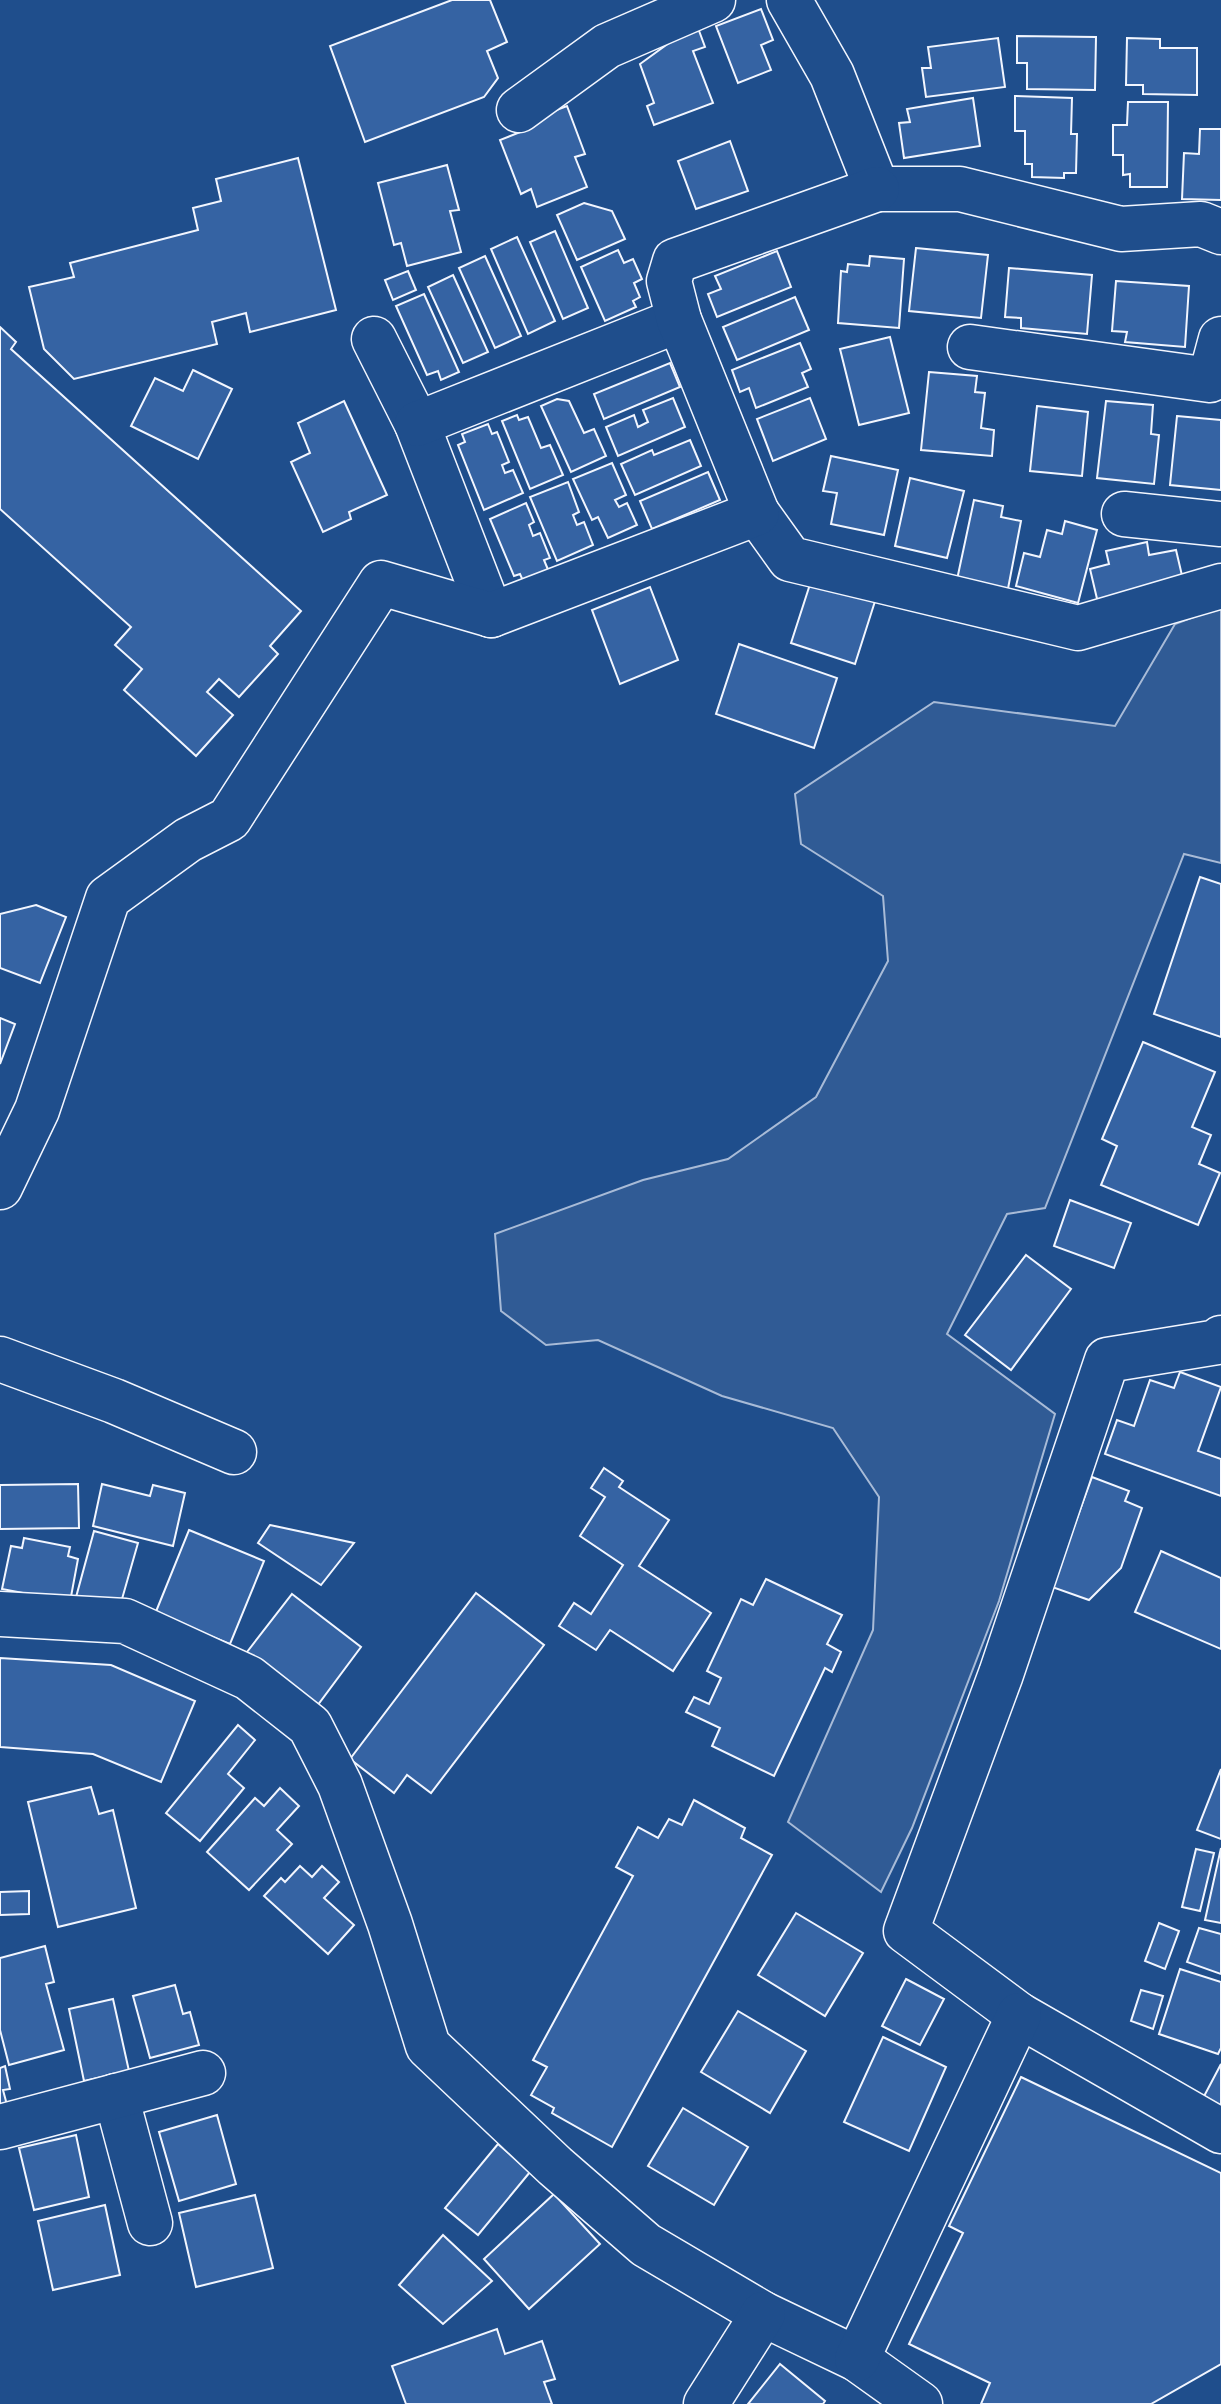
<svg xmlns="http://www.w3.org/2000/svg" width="1221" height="2404" font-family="'Nunito Sans',sans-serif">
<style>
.built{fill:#305b95;stroke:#a8bbd7;stroke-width:2}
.building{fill:#3563a3;stroke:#f2f6ff;stroke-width:2}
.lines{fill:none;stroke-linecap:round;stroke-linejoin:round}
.minor-casing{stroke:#f2f6ff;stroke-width:47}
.minor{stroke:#1f4e8c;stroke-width:44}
</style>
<rect width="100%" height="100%" fill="#1f4e8c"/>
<polygon class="built" points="1221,607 1221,863 1184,854 1045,1208 1007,1214 947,1334 1055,1414 999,1601 912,1828 881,1892 788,1822 873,1630 879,1497 833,1428 722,1396 598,1340 546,1345 501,1311 495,1234 643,1180 728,1159 816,1097 888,961 883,896 801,844 795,794 934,702 1115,726 1175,624"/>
<g class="building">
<polygon points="452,0 490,0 507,42 487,51 498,78 484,97 365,142 330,46"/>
<polygon points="761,9 773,40 761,45 771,70 738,83 716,26"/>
<polygon points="698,28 705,47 693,51 713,103 654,125 647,106 654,103 640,64 680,35"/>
<polygon points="1017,36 1096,37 1095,90 1027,89 1027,63 1017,63"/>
<polygon points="998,38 1005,87 926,97 922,68 931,68 928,47"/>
<polygon points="1127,38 1160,39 1160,48 1197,48 1197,95 1143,94 1143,85 1126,85"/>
<polygon points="1015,96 1072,98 1071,134 1077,134 1076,173 1064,173 1064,178 1032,177 1032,164 1025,164 1025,131 1015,131"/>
<polygon points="973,98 980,146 904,158 899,123 910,122 907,109"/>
<polygon points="1128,102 1168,102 1167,187 1130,187 1130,174 1123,175 1123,155 1113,155 1113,125 1127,125"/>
<polygon points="567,106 585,154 575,157 587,187 537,207 531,189 521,194 500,140 533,127 530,120"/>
<polygon points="1200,129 1221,129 1221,200 1182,199 1184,153 1199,154"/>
<polygon points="730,141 748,191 696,209 678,161"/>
<polygon points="298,158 336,310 250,332 246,313 212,322 217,344 74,379 44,349 29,287 74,277 70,263 198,230 193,208 221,201 216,179"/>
<polygon points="447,165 459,210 450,211 461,252 407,266 401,243 394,245 378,183"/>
<polygon points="584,203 612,211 625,239 577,260 557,215"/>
<polygon points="555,231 588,308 563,319 530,242"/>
<polygon points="517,237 555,321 528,334 491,249"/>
<polygon points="916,248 988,255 981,318 909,311"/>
<polygon points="618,250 624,263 633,259 642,279 634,283 640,297 633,301 636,307 605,321 581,267"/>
<polygon points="777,251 791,287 717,317 708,294 721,289 715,276"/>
<polygon points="485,256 521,336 495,348 459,268"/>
<polygon points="870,256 904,259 899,328 838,323 841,271 847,272 848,264 869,266"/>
<polygon points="1009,268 1092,275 1087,334 1021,328 1021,318 1005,317"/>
<polygon points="408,271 416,290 393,300 385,280"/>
<polygon points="453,275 488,352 463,363 428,287"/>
<polygon points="1116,281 1189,286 1185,347 1125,342 1127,332 1112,331"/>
<polygon points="424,294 459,372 441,380 438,371 427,375 396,306"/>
<polygon points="795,297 809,330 737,360 723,327"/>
<polygon points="0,327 16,342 11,349 301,611 270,646 278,654 239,697 219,679 207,692 233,715 196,756 124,690 142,669 115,645 131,627 0,509"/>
<polygon points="890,337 909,413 859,425 840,349"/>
<polygon points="800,343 811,369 802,373 808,387 756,408 749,388 740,392 732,370"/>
<polygon points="670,363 680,387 604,419 594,394"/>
<polygon points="193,370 232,389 198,459 131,426 155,378 183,391"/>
<polygon points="929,372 977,376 975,392 985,393 981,428 994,430 992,456 921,450"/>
<polygon points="673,398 685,427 618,456 606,427 634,415 638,427 648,422 643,410"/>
<polygon points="810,398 826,439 773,461 757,419"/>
<polygon points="557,399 569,401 584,433 594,429 606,456 571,472 541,406"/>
<polygon points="344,401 387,495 349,512 351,519 323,532 291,462 310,453 298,423"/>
<polygon points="1106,401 1153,405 1151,434 1159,435 1154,484 1097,478"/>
<polygon points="1037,406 1088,412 1082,476 1030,471"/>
<polygon points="517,415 519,420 528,417 541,448 550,445 563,475 530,489 502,421"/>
<polygon points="1177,416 1221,420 1221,490 1170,485"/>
<polygon points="488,424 492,434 497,432 509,462 502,465 505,473 513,470 523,493 484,510 458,445 465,442 462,434"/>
<polygon points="690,440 701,466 635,495 621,464 652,450 654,455"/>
<polygon points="831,456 898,470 884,535 831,524 837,493 823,491"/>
<polygon points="612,463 626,495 615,500 619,507 627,503 637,525 608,538 598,517 592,520 573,479"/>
<polygon points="708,472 720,500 652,529 640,501"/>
<polygon points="910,478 964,491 947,558 895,546"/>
<polygon points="568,482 579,512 573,515 577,525 584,522 593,545 557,561 530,497"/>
<polygon points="974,500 1003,506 1001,517 1021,521 1006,599 955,589"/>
<polygon points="526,503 534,522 529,525 533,536 540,533 550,558 544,560 549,572 524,583 520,574 514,576 490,519"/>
<polygon points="1065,521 1097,530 1078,603 1016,586 1024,553 1040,557 1047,530 1062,534"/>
<polygon points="1147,542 1149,555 1176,550 1184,584 1098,603 1090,569 1109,564 1106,551"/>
<polygon points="813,575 877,595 855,664 791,643"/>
<polygon points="650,587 678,660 620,684 592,610"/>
<polygon points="739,644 837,678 814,748 716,714"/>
<polygon points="1200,877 1221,884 1221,1037 1154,1014"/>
<polygon points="36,905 66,917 40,983 0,968 0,914"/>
<polygon points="0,1018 15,1024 0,1064"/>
<polygon points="1143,1042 1215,1072 1192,1127 1211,1135 1199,1164 1220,1173 1198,1225 1101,1185 1117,1146 1102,1139"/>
<polygon points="1070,1200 1131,1223 1114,1268 1054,1246"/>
<polygon points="1026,1255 1071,1289 1011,1370 965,1335"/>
<polygon points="1180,1372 1221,1387 1198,1451 1221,1459 1221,1496 1105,1454 1117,1420 1134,1426 1150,1380 1174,1388"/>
<polygon points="604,1468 623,1481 619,1487 669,1520 639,1566 711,1613 673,1671 610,1630 596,1650 559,1626 574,1603 591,1614 623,1565 580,1536 605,1497 591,1488"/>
<polygon points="1092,1477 1129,1491 1125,1501 1142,1508 1121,1568 1089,1600 1052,1587"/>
<polygon points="78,1484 79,1528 0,1529 0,1485"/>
<polygon points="102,1484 150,1496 153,1485 185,1493 173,1546 93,1526"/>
<polygon points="270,1525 354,1543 321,1585 258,1543"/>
<polygon points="189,1530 264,1561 230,1644 155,1614"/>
<polygon points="94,1531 138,1543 120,1606 75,1601"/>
<polygon points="24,1538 70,1547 68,1556 78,1559 70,1602 2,1589 11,1546 22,1548"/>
<polygon points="1161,1551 1221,1578 1221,1649 1135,1612"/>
<polygon points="766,1579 842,1615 827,1644 841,1652 832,1672 825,1668 774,1776 712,1746 720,1728 686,1712 694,1697 709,1704 721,1678 707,1671 741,1599 753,1605"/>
<polygon points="476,1593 544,1645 431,1793 407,1775 394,1793 350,1759"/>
<polygon points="292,1594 361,1647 317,1706 247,1652"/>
<polygon points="0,1658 111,1665 195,1701 161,1782 93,1754 0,1747"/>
<polygon points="238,1725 255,1740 228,1774 244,1788 200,1841 166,1813"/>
<polygon points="1221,1769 1221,1839 1197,1830"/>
<polygon points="91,1787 99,1814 113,1810 136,1908 58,1927 28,1802"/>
<polygon points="280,1788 299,1806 277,1830 292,1844 249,1890 207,1852 255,1798 264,1806"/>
<polygon points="694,1800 745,1828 741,1838 772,1855 612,2147 552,2113 554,2108 531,2095 547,2067 533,2060 633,1876 616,1867 638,1827 658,1838 669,1819 682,1825"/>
<polygon points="1221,1848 1221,1923 1205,1920"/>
<polygon points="1196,1849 1214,1853 1200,1911 1182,1907"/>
<polygon points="300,1866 312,1877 322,1866 339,1882 324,1898 354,1925 328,1954 264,1896 281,1878 285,1882"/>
<polygon points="29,1891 29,1914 0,1915 0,1892"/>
<polygon points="796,1913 863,1953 825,2016 758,1975"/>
<polygon points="1159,1923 1179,1931 1165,1969 1145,1961"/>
<polygon points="1199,1928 1221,1934 1221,1974 1187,1962"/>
<polygon points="45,1946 54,1982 46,1984 64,2050 9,2065 0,2030 0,1958"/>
<polygon points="1180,1969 1221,1982 1221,2048 1218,2054 1159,2034"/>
<polygon points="906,1979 944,1999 920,2045 882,2026"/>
<polygon points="175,1985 183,2014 190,2012 199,2045 150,2058 133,1996"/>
<polygon points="1141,1990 1163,1996 1153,2029 1131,2021"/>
<polygon points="113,1999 129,2071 84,2081 69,2009"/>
<polygon points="738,2011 806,2051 770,2113 701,2072"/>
<polygon points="883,2037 946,2067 909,2151 844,2122"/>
<polygon points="1221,2064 1221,2110 1202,2100"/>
<polygon points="5,2066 10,2089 3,2090 7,2105 0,2107 0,2068"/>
<polygon points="1021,2077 1221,2173 1221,2364 1151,2404 981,2404 990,2383 909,2344 963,2233 949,2226"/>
<polygon points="683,2108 748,2147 714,2205 648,2166"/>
<polygon points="217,2115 236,2184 179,2201 159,2132"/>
<polygon points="76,2135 89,2197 34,2210 19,2148"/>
<polygon points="498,2144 530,2172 478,2235 445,2208"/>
<polygon points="554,2194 600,2244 529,2309 484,2259"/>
<polygon points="255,2195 273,2268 196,2287 179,2213"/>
<polygon points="105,2205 120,2275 53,2290 38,2221"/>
<polygon points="443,2235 492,2281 443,2324 399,2285"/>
<polygon points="497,2329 505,2354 542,2341 555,2379 544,2382 552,2404 406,2404 392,2366"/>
<polygon points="780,2364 825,2401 823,2404 748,2404"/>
</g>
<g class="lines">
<g class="minor-casing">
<g id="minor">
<polyline points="789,0 832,75 877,189 960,189 1121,229 1201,224 1221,232"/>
<polyline points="519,110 607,46 713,0"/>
<polyline points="374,339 417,424 491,615"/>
<polyline points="970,347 1210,380 1221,339"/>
<polyline points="417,424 679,320"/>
<polyline points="757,513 790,559 1078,628 1221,586"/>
<polyline points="1124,514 1221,524"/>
<polyline points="0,1187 37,1110 108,898 188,840 229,819 381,583 491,615 757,513 679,320 669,281 675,261 877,189"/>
<polyline points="1221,1338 1218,1342 1107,1360 1001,1674 906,1931 1019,2015 1221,2131"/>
<polyline points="0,1359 114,1401 234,1452"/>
<polyline points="0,1614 125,1621 249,1678 310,1726 340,1785 390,1924 428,2046 555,2166 646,2245 763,2314 857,2359 920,2404"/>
<polyline points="116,2096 150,2223"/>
<polyline points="0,2127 203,2073"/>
<polyline points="857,2359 1019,2015"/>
<polyline points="706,2404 763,2314"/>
</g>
</g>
<use href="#minor" class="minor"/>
</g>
</svg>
